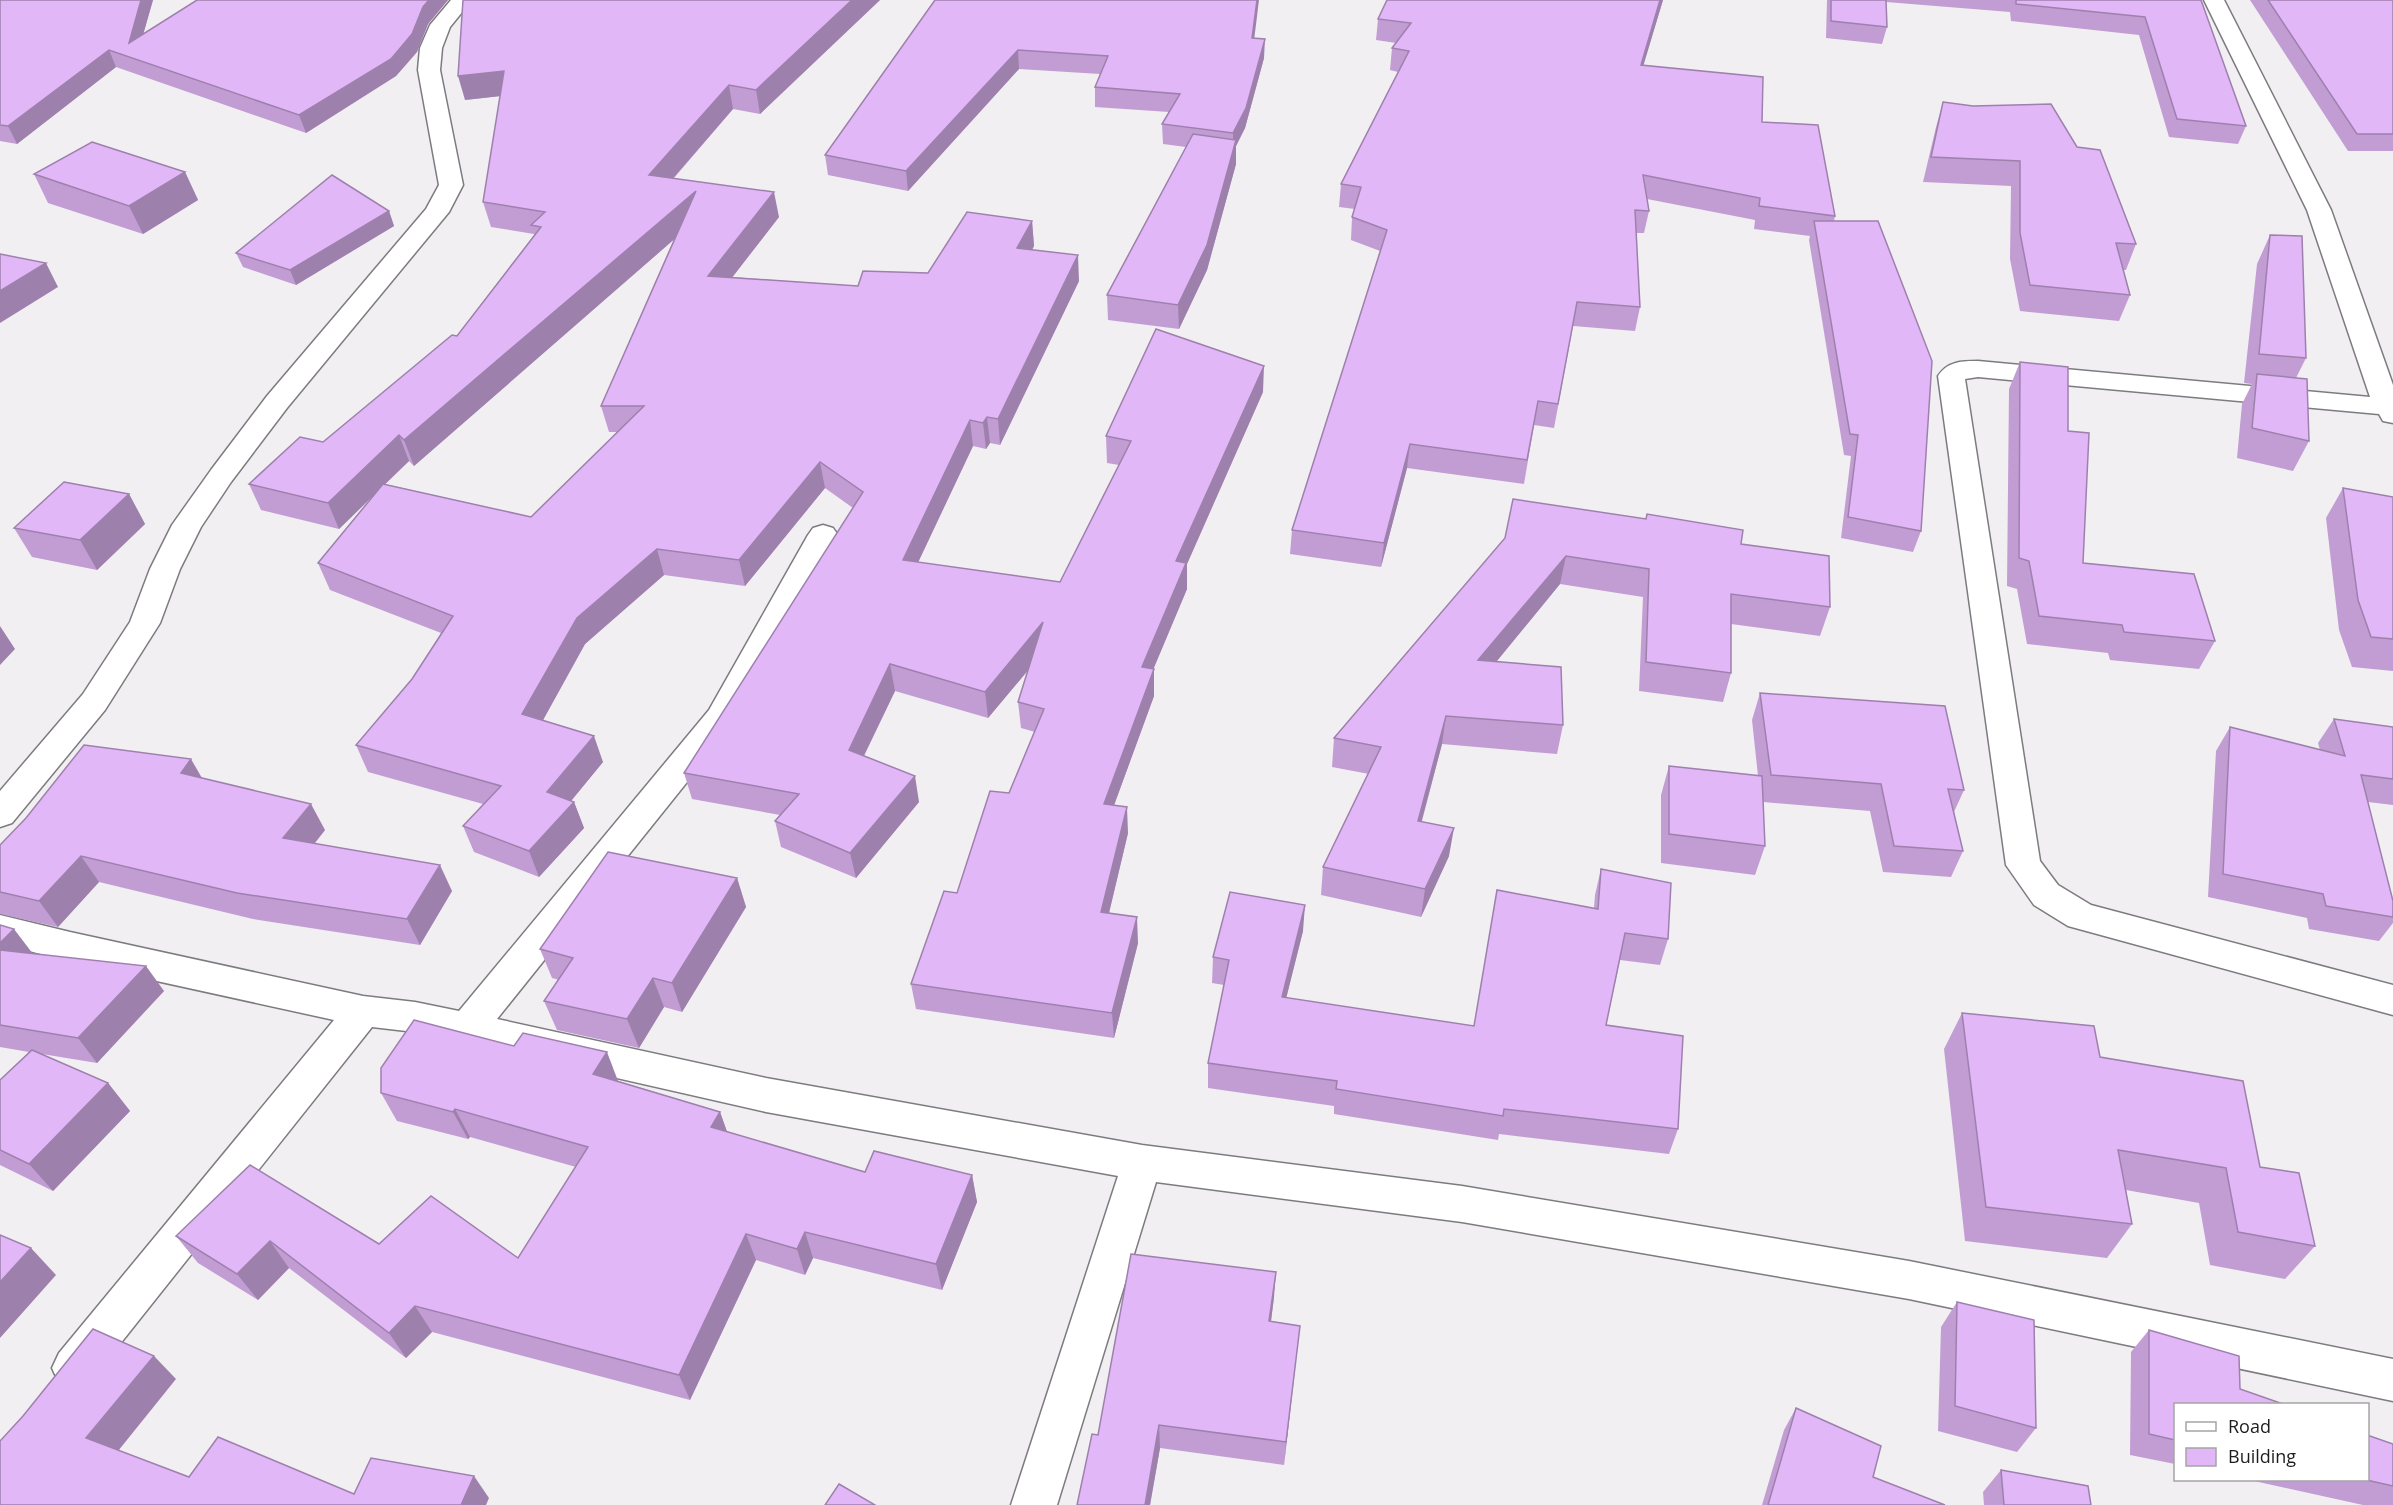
<svg xmlns="http://www.w3.org/2000/svg" width="2393" height="1505" font-family="'Open Sans',sans-serif">
<style>
.lines{fill:none;stroke-linecap:round;stroke-linejoin:round}
.street-casing{stroke:#7d7b7f;stroke-width:3}
.street{fill:#fff;fill-rule:evenodd}
.wall{fill:#c29dd4;fill-rule:evenodd}
.shaded-wall{fill:#9e80ad}
.building{fill:#e1b7f7;stroke:#9e80ad;stroke-width:1.5}
</style>
<rect width="100%" height="100%" fill="#f2eff3"/>
<g class="lines">
<g class="street-casing">
<g id="street">
<polygon points="451,0 472,0 450,27 442,48 440,70 463,185 449,212 287,408 231,482 201,527 180,569 160,623 105,710 12,823 0,827 0,791 83,694 130,622 150,569 172,525 211,470 267,396 426,209 439,185 418,70 420,48 430,25"/>
<path d="M2204,0h20l107,210 62,175v38l-10,-2 -4,-7 -401,-37 -13,2 75,482 18,24 33,20 302,80v30l-325,-89 -34,-21 -28,-40 -68,-489c10,-15 24,-15 40,-15l392,36 -63,-187z"/>
<polygon points="823,525 833,528 838,535 732,726 497,1019 766,1078 1142,1145 1462,1186 1909,1261 2393,1359 2393,1401 1909,1299 1462,1222 1156,1182 1057,1505 1011,1505 1118,1176 766,1112 415,1032 372,1027 89,1383 74,1389 59,1383 52,1368 59,1353 334,1020 70,962 0,943 0,915 70,932 363,996 415,1002 459,1011 709,710 808,535 813,528"/>
</g>
</g>
<use href="#street" class="street"/>
</g>
<g class="wall">
<polygon points="0,0 153,0 143,34 197,0 448,0 428,24 417,52 396,76 306,133 116,67 17,144 0,141"/>
<path d="M880,0l-120,114 -27,-5 -59,69 105,39 -47,60 126,9 70,-13 104,-52 2,25 -2,4 47,31 -79,164 -10,-2 -4,6 -13,-3 -55,116 142,20 59,-117 -12,-2 -1,-27 157,-44 -76,172v25l-34,80 1,27 -40,109 14,28 -19,80 29,30 -24,95 -198,-29 -5,-25 98,-191 26,-61 -14,-4 -3,-26 10,-32 -40,48 -93,-27 -31,65 55,46 -63,76 -75,-31 -6,-26 5,-6 -88,-16 -8,-26 169,-265 -28,-20 -80,98 -81,-11 -79,69 -42,76 60,42 -32,39 3,1 10,26 -45,49 -65,-25 -11,-26 20,-22 -115,-32 -12,-27 56,-66 29,-46 -111,-43 -12,-27 56,-68 -35,34 -78,-19 -12,-26 74,-42 134,-106 77,-101v-1l-43,-7 -8,-25 17,-106 -35,4zM674,239l-73,167 8,26h9l-87,85 -146,-33 24,-23 5,5z"/>
<polygon points="935,0 1254,38 1264,58 1245,128 1236,146 1236,164 1207,270 1179,329 1108,320 1107,295 1186,147 1163,144 1162,124 1169,112 1095,107 1095,87 1100,74 1019,69 908,191 828,175 825,155"/>
<polygon points="1663,0 1643,65 1762,122 1835,216 1834,221 1921,531 1913,552 1841,538 1851,456 1844,455 1809,240 1810,236 1754,229 1755,220 1647,199 1649,211 1644,233 1636,233 1640,307 1635,331 1573,326 1554,428 1534,425 1524,484 1407,468 1381,567 1290,554 1292,530 1380,251 1351,240 1352,217 1355,209 1339,207 1341,184 1398,72 1390,70 1392,48 1396,43 1376,40 1378,19"/>
<polygon points="1827,0 2201,0 2246,126 2238,144 2169,137 2139,35 2011,21 2010,12 1886,2 1887,27 1882,44 1826,38"/>
<polygon points="2250,0 2393,0 2393,151 2348,151"/>
<polygon points="1943,102 2136,244 2126,270 2123,270 2130,295 2119,321 2020,311 2010,259 2011,186 1923,182 1936,127"/>
<polygon points="185,172 198,200 143,234 48,203 34,174"/>
<polygon points="389,211 394,226 296,285 243,267 236,253"/>
<polygon points="2270,235 2306,358 2296,378 2309,441 2293,471 2237,458 2242,404 2252,384 2244,383 2257,264"/>
<polygon points="2020,362 2068,431 2083,563 2215,641 2199,669 2110,660 2108,653 2027,644 2017,589 2007,586 2009,389"/>
<polygon points="2343,488 2393,497 2393,671 2352,667 2339,630 2326,518"/>
<polygon points="129,494 145,524 97,570 32,557 14,528"/>
<polygon points="1505,538 1741,544 1830,607 1820,636 1731,624 1731,673 1723,702 1639,691 1643,597 1560,584 1496,662 1563,725 1557,754 1442,744 1422,821 1449,856 1421,917 1321,895 1323,867 1369,774 1332,767 1334,738"/>
<polygon points="1760,693 1964,790 1954,812 1963,851 1951,877 1883,872 1870,811 1763,802 1765,846 1755,875 1661,863 1661,795 1669,766 1758,776 1752,720"/>
<polygon points="2334,719 2393,727 2393,805 2368,802 2393,901 2393,923 2379,941 2309,929 2307,918 2208,897 2216,751 2230,727 2320,750 2318,743"/>
<polygon points="202,778 325,830 315,843 452,891 420,945 253,919 99,882 58,927 0,914 0,845"/>
<polygon points="1601,869 1668,939 1660,965 1620,960 1606,1025 1678,1129 1669,1154 1499,1134 1498,1140 1334,1114 1334,1106 1208,1088 1208,1063 1224,985 1212,983 1213,957 1303,931 1286,998 1474,1026 1594,908 1595,895"/>
<polygon points="737,878 746,907 682,1012 664,1007 639,1048 557,1030 544,1001 559,980 552,978 540,949"/>
<polygon points="0,925 33,954 164,991 97,1063 42,1054 108,1083 130,1111 53,1191 0,1165 0,1080 29,1052 0,1047"/>
<polygon points="1962,1013 2100,1057 2260,1167 2315,1246 2285,1279 2210,1265 2199,1203 2126,1190 2132,1224 2107,1258 1965,1241 1944,1049"/>
<polygon points="618,1081 720,1112 727,1132 865,1172 972,1175 977,1202 942,1290 813,1258 805,1275 756,1260 690,1400 432,1332 406,1358 289,1268 258,1300 198,1263 176,1236 379,1244 518,1258 576,1167 470,1137 468,1139 397,1121 381,1093"/>
<polygon points="1274,1297 1271,1321 1300,1326 1284,1465 1160,1448 1150,1505 1077,1505 1098,1435"/>
<polygon points="1957,1302 2036,1428 2017,1452 1938,1431 1941,1327"/>
<polygon points="2149,1330 2240,1389 2175,1404 2175,1464 2130,1455 2131,1352"/>
<polygon points="1796,1408 1873,1477 1945,1505 1762,1505 1784,1430"/>
<polygon points="2393,1444 2393,1505 2363,1505 2245,1479 2367,1479"/>
<polygon points="2001,1470 2091,1505 1984,1505 1983,1492"/>
</g>
<g class="shaded-wall">
<polygon points="141,0 153,0 136,60 129,43"/>
<polygon points="429,0 448,0 428,24 417,52 396,76 306,133 299,115 423,7"/>
<polygon points="852,0 880,0 760,114 756,90"/>
<polygon points="1257,0 1259,0 1252,57 1252,38"/>
<polygon points="1660,0 1663,0 1637,87 1641,65"/>
<polygon points="1265,39 1264,58 1245,128 1236,146 1236,164 1207,270 1179,329 1178,305 1233,152 1233,133"/>
<polygon points="109,50 116,67 17,144 8,126"/>
<polygon points="1018,50 1019,69 908,191 906,171"/>
<polygon points="504,71 511,95 465,100 458,76"/>
<polygon points="729,85 733,109 655,199 649,175"/>
<polygon points="185,172 198,200 143,234 129,206"/>
<polygon points="696,191 701,216 414,466 404,440"/>
<polygon points="774,192 779,217 714,301 708,276"/>
<polygon points="389,211 394,226 296,285 290,270"/>
<polygon points="1032,221 1034,246 1019,273 1017,248"/>
<polygon points="1078,255 1079,281 1000,445 998,419"/>
<polygon points="46,263 58,287 0,323 0,291"/>
<polygon points="1264,366 1263,392 1187,564 1187,589 1143,694 1142,667 1176,561"/>
<polygon points="987,417 990,443 986,449 983,423"/>
<polygon points="970,420 973,446 907,586 903,560"/>
<polygon points="399,435 409,461 339,529 328,503"/>
<polygon points="1410,444 1407,468 1381,567 1384,543"/>
<polygon points="820,462 825,488 745,586 739,560"/>
<polygon points="129,494 145,524 97,570 80,540"/>
<polygon points="657,549 664,575 585,644 532,740 522,714 577,618"/>
<polygon points="1566,556 1560,584 1474,689 1478,660"/>
<polygon points="1043,622 1046,649 988,718 985,692"/>
<polygon points="0,626 15,649 0,665"/>
<polygon points="890,664 895,691 854,776 849,750"/>
<polygon points="1154,669 1154,696 1105,830 1104,804"/>
<polygon points="1446,716 1442,744 1414,849 1418,821"/>
<polygon points="594,736 603,762 557,818 547,792"/>
<polygon points="191,759 206,785 181,773"/>
<polygon points="915,776 919,802 856,878 850,853"/>
<polygon points="574,802 584,828 539,877 529,851"/>
<polygon points="311,804 325,830 298,864 283,838"/>
<polygon points="1127,807 1128,833 1103,938 1101,912"/>
<polygon points="1454,828 1449,856 1421,917 1425,889"/>
<polygon points="81,856 99,882 58,927 39,901"/>
<polygon points="440,865 452,891 420,945 407,919"/>
<polygon points="737,878 746,907 682,1012 672,983"/>
<polygon points="1305,905 1303,931 1280,1023 1282,997"/>
<polygon points="1137,917 1138,943 1114,1038 1112,1013"/>
<polygon points="14,929 33,954 0,957 0,943"/>
<polygon points="146,966 164,991 97,1063 78,1038"/>
<polygon points="653,978 664,1007 639,1048 627,1019"/>
<polygon points="607,1052 618,1081 605,1102 593,1074"/>
<polygon points="108,1083 130,1111 53,1191 29,1164"/>
<polygon points="455,1109 470,1137 468,1139 453,1112"/>
<polygon points="720,1112 730,1140 711,1127"/>
<polygon points="972,1175 977,1202 942,1290 936,1264"/>
<polygon points="805,1232 813,1258 805,1275 797,1249"/>
<polygon points="746,1234 756,1260 690,1400 679,1375"/>
<polygon points="270,1241 289,1268 258,1300 237,1274"/>
<polygon points="31,1248 56,1275 0,1338 0,1282"/>
<polygon points="1276,1272 1274,1297 1268,1345 1269,1321"/>
<polygon points="415,1306 432,1332 406,1358 389,1333"/>
<polygon points="1300,1326 1297,1350 1284,1465 1286,1442"/>
<polygon points="154,1356 176,1379 110,1461 86,1438"/>
<polygon points="1159,1425 1160,1448 1150,1505 1145,1505"/>
<polygon points="474,1476 489,1498 486,1505 461,1505"/>
</g>
<g class="building">
<polygon points="0,0 141,0 129,43 197,0 429,0 423,7 412,34 391,59 299,115 109,50 8,126 0,125"/>
<polygon points="463,0 852,0 756,90 729,85 649,175 774,192 708,276 858,286 863,271 928,273 967,212 1032,221 1017,248 1078,255 998,419 987,417 983,423 970,420 903,560 1060,582 1131,441 1106,436 1156,329 1264,366 1176,561 1186,563 1142,667 1154,669 1104,804 1127,807 1101,912 1137,917 1112,1013 911,984 944,891 957,893 990,791 1009,793 1044,709 1018,702 1043,622 985,692 890,664 849,750 915,776 850,853 775,821 799,794 684,773 863,492 820,462 739,560 657,549 577,618 522,714 594,736 547,792 574,802 529,851 463,826 501,786 356,745 412,679 453,616 318,563 383,484 531,517 644,406 601,406 696,191 404,440 399,435 328,503 249,484 300,437 323,442 452,335 457,336 541,227 531,225 545,212 483,202 504,71 458,76"/>
<polygon points="935,0 1257,0 1252,38 1265,39 1246,108 1233,133 1162,124 1180,94 1095,87 1108,56 1018,50 906,171 825,155"/>
<polygon points="1387,0 1660,0 1641,65 1763,77 1762,122 1818,125 1835,216 1759,206 1760,198 1643,175 1649,211 1635,210 1640,307 1577,302 1558,404 1538,401 1527,460 1410,444 1384,543 1292,530 1387,230 1352,217 1361,187 1341,184 1409,51 1392,48 1411,23 1378,19"/>
<polygon points="1831,0 1886,0 1887,27 1831,21"/>
<polygon points="2016,0 2201,0 2246,126 2177,119 2145,17 2016,4"/>
<polygon points="2268,0 2393,0 2393,134 2357,134"/>
<polygon points="1943,102 1973,106 2051,104 2077,147 2100,150 2136,244 2116,243 2130,295 2030,285 2020,233 2020,161 1931,157"/>
<polygon points="1193,134 1236,140 1207,245 1178,305 1107,295"/>
<polygon points="92,142 185,172 129,206 34,174"/>
<polygon points="332,175 389,211 290,270 236,253"/>
<polygon points="1814,221 1878,221 1932,361 1921,531 1848,517 1858,435 1850,434"/>
<polygon points="2270,235 2302,236 2306,358 2259,354"/>
<polygon points="0,254 46,263 0,291"/>
<polygon points="2020,362 2068,367 2068,431 2089,433 2083,563 2194,574 2215,641 2124,632 2122,625 2039,616 2029,561 2019,558"/>
<polygon points="2257,374 2307,379 2309,441 2252,428"/>
<polygon points="64,482 129,494 80,540 14,528"/>
<polygon points="2343,488 2393,497 2393,639 2371,637 2358,600"/>
<polygon points="1513,499 1646,519 1647,514 1743,530 1741,544 1829,556 1830,607 1731,594 1731,673 1646,662 1649,569 1566,556 1478,660 1561,667 1563,725 1446,716 1418,821 1454,828 1425,889 1323,867 1381,747 1334,738 1505,538"/>
<polygon points="1760,693 1945,706 1964,790 1948,789 1963,851 1894,846 1881,784 1771,775"/>
<polygon points="2334,719 2393,727 2393,779 2361,775 2393,901 2393,917 2326,906 2323,894 2223,874 2230,727 2345,756"/>
<polygon points="84,745 191,759 181,773 311,804 283,838 440,865 407,919 237,893 81,856 39,901 0,892 0,845 26,818"/>
<polygon points="1669,766 1762,776 1765,846 1669,834"/>
<polygon points="608,852 737,878 672,983 653,978 627,1019 544,1001 573,958 540,949"/>
<polygon points="1601,869 1671,883 1668,939 1625,933 1606,1025 1683,1036 1678,1129 1504,1109 1503,1116 1336,1089 1337,1081 1208,1063 1229,960 1213,957 1230,892 1305,905 1282,997 1474,1026 1497,890 1598,909"/>
<polygon points="0,925 14,929 0,943"/>
<polygon points="0,950 146,966 78,1038 0,1025"/>
<polygon points="1962,1013 2094,1026 2100,1057 2243,1081 2260,1167 2299,1173 2315,1246 2238,1232 2226,1168 2118,1150 2132,1224 1986,1207"/>
<polygon points="414,1020 514,1046 523,1033 607,1052 593,1074 720,1112 711,1127 865,1172 874,1151 972,1175 936,1264 805,1232 797,1249 746,1234 679,1375 415,1306 389,1333 270,1241 237,1274 176,1236 250,1165 379,1244 431,1196 518,1258 588,1147 455,1109 453,1112 381,1093 381,1068"/>
<polygon points="32,1050 108,1083 29,1164 0,1150 0,1080"/>
<polygon points="0,1235 31,1248 0,1282"/>
<polygon points="1131,1254 1276,1272 1269,1321 1300,1326 1286,1442 1159,1425 1145,1505 1077,1505 1092,1434 1098,1435"/>
<polygon points="1957,1302 2034,1320 2036,1428 1955,1406"/>
<polygon points="93,1329 154,1356 86,1438 189,1477 218,1437 354,1494 371,1458 474,1476 461,1505 0,1505 0,1441 23,1416"/>
<polygon points="2149,1330 2239,1356 2240,1389 2283,1404 2175,1404 2175,1440 2149,1434"/>
<polygon points="1796,1408 1881,1446 1873,1477 1945,1505 1768,1505"/>
<polygon points="2367,1435 2393,1444 2393,1486 2362,1479 2367,1479"/>
<polygon points="2001,1470 2088,1486 2091,1505 2004,1505"/>
<polygon points="839,1484 875,1505 825,1505"/>
</g>
<rect x="2174" y="1403" width="195" height="78" fill="#ffffff" stroke="#a5a5a5" stroke-width="1.5"/>
<rect x="2186" y="1422" width="30" height="9" fill="#ffffff" stroke="#a5a5a5" stroke-width="1.5"/>
<text x="2228" y="1433" font-size="18" fill="#1d1d1e">Road</text>
<rect x="2186" y="1448" width="30" height="18" fill="#e1b7f7" stroke="#a5a5a5" stroke-width="1.5"/>
<text x="2228" y="1463" font-size="18" fill="#1d1d1e">Building</text>
</svg>
